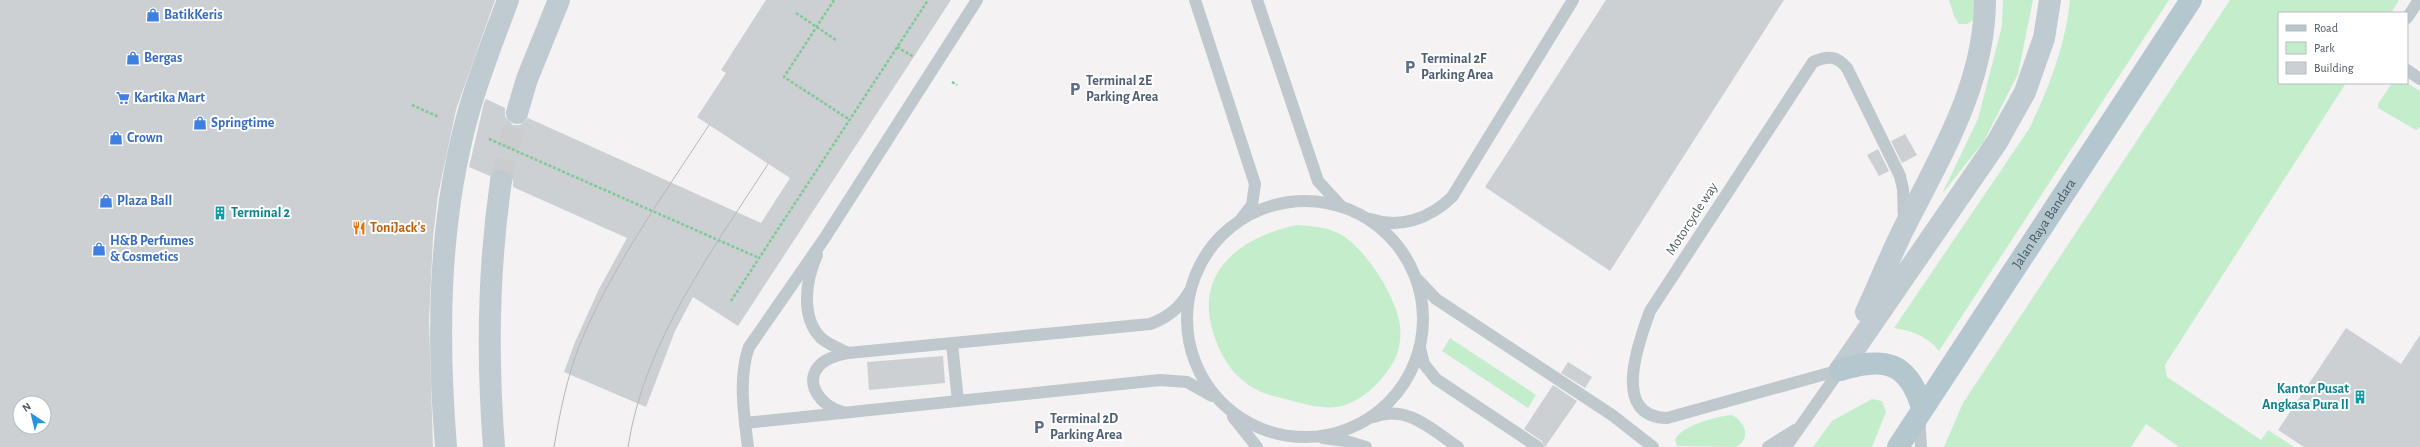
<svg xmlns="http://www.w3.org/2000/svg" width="2420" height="447" font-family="'Alegreya Sans',sans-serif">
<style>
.green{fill:#c4edcc}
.building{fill:#ccd0d3;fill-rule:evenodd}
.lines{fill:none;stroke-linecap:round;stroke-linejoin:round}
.secondary-tunnel{stroke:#cacccd;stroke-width:22;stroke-dasharray:22 11;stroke-linecap:butt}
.path{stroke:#7ec996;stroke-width:2.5;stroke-dasharray:3 2;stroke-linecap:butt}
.lane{stroke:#bec8cd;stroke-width:12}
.secondary{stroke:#bfcbd1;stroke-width:22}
.primary{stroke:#b4c6ce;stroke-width:22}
.tram{stroke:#b4b8bb;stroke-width:1}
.secondary-bridge{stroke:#bfcbd1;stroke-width:22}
.labels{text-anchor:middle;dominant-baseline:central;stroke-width:4;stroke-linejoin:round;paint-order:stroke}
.shop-label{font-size:14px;font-weight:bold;fill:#366cbe;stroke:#fff;text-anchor:start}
.service-label{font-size:14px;font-weight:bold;fill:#4e5e75;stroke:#fff;text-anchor:start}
.culture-label{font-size:14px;font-weight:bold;fill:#0d838f;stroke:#fff;text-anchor:start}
.street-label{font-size:14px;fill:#4a585e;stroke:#fff}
.food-label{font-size:14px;font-weight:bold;fill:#c56008;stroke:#fff;text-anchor:start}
</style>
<rect width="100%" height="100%" fill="#f4f2f2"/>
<g class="green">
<polygon points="1949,0 1975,0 1975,19 1967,24 1959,24 1954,16"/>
<polygon points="2003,0 2033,0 2018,74 1984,141 1942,194 1978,119 2002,26"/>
<path d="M2070,0h99l-230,351c-12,-15 -26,-20 -45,-23l135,-199c19,-38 37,-86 41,-129z"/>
<polygon points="2230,0 2399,0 2391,13 2279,13 2279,83 2346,83 2165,365 2167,377 2261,440 2268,430 2294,447 2179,447 2146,424 2131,447 1944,447 1963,403"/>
<polygon points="2392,83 2407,83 2420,91 2420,127 2416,130 2378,108 2378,104"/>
<path d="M1297,225c14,1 28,2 41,8 26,13 55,59 61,87 3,13 1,30 -5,41 -12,21 -33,42 -57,46 -16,2 -33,-3 -48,-7 -16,-4 -31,-7 -44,-18 -15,-11 -24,-27 -30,-44 -24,-65 25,-101 82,-113z"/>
<polygon points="1450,338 1536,395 1528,408 1442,351"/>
<polygon points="1872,399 1882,401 1886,412 1872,447 1813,447 1832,421"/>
<path d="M1732,415c13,7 20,23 4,32l-59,-1 -2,-6c5,-14 42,-24 57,-25z"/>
</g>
<g class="building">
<path d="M0,0h495l-39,110 -18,85 -5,42 -4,84 4,126h-433zM20,403h24v24h-24z"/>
<polygon points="766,0 951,0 738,326 693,297 675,331 646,407 564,372 575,342 599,289 627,238 513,187 513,177 508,171 497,169 490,176 469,167 484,103 486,99 505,108 505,116 513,125 520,125 528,118 761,223 790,178 697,117 726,73 721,70"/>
<polygon points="1606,0 1784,0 1610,271 1485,187"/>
<polygon points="1905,134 1917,155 1902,163 1891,141"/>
<polygon points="1878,149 1889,171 1879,176 1867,155"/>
<polygon points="2346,328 2401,364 2420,335 2420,447 2304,447 2278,430"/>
<polygon points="943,356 945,383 869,390 867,362"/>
<polygon points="1568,362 1592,377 1585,388 1561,373"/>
<polygon points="1553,385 1577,401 1545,447 1542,441 1524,429"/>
</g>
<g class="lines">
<polyline class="secondary-tunnel" points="501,181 517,113"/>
<g class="path">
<polyline points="834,0 784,77 850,120"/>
<polyline points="796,13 836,40"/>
<polyline points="897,47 914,57"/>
<polyline points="952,82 957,85"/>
<polyline points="412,105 439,117"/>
<polyline points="489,139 759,258"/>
<polyline points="731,301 928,0"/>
</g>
<g class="lane">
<polyline points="1195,0 1255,184 1252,205 1242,218"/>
<polyline points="1257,0 1318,181 1340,205"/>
<polyline points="2407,18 2419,0"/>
<polyline points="2407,70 2420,79"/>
<circle cx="1305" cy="319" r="118"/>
<path d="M1370,219c30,10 59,0 82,-22l121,-197"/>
<path d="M817,255c-11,24 -17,62 4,83 8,7 18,10 27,15l302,-29c17,-6 30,-16 39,-32"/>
<polyline points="1418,280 1436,299 1612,415 1653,447"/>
<polyline points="952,344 958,401"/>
<polyline points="1420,348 1424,364 1436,379 1538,447"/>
<path d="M1840,370l-173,48c-57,-1 -28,-77 -17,-107l163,-249c15,-7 24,-6 34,6l53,108 3,13 1,32"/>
<path d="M843,412c-22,-5 -42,-31 -21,-49 7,-6 18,-8 26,-10"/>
<polyline points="1919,416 1921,447"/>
<polyline points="1233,417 1257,447"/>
<path d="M1374,417c33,-13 58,13 84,30"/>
<polyline points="745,423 1160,380 1187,382 1212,396"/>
<polyline points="1323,438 1346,441 1366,447"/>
<path d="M748,447c-4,-31 -10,-70 1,-100l75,-108 153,-239"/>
<polyline points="1768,447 1795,430"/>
<polyline points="1786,447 1840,370"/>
</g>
<g class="secondary">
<polyline points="517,113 527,79 559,0"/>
<path d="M1866,312c13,-28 25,-58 39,-86 36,-71 80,-143 80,-226"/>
<polyline points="1840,370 1997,142 2025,92 2044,38 2050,0"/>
<path d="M494,447c-7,-89 -6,-177 7,-266"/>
</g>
<g class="primary">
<path d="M1840,370c43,-13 68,-10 82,38"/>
<path id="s1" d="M1898,447l293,-447"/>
</g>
<g class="tram">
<path d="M554,447c6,-35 13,-70 26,-103 32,-78 83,-148 129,-219"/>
<path d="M628,447c16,-105 84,-196 140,-283"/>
</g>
<path class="secondary-bridge" d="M446,447c-9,-111 -8,-224 22,-333 11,-39 26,-76 40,-114"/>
</g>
<defs>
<g id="shop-bare" transform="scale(1.08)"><path d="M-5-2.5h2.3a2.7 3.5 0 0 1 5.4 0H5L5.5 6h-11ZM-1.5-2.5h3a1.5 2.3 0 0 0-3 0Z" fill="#3f7fe0" stroke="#fff" stroke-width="2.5" paint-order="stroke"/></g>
<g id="parking-bare" transform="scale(1.08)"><path d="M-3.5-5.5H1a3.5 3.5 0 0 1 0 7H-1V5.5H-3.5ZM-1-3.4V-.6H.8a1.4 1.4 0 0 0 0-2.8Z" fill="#5c6f8a" stroke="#fff" stroke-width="2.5" paint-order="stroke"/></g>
<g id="supermarket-bare" transform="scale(1.08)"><path d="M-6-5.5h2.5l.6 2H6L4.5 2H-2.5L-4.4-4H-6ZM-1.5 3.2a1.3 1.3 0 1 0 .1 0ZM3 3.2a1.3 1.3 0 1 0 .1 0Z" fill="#3f7fe0" stroke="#fff" stroke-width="2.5" paint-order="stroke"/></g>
<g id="building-bare" transform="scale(1.08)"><path d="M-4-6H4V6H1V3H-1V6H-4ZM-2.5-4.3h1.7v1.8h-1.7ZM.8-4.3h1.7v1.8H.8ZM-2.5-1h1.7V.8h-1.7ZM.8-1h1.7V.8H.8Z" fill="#0f9aa8" stroke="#fff" stroke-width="2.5" paint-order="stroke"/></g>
<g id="restaurant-bare" transform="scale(1.08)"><path d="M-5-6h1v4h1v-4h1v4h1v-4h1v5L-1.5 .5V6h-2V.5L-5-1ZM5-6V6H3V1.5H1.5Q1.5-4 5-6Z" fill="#e8710a" stroke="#fff" stroke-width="2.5" paint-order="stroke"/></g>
</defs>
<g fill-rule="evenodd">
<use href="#shop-bare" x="153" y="15"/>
<use href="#shop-bare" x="133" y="58"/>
<use href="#parking-bare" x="1410" y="67"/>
<use href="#parking-bare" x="1075" y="89"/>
<use href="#supermarket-bare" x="123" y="98"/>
<use href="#shop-bare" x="200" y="123"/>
<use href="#shop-bare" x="116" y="138"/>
<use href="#shop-bare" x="106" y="201"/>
<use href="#building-bare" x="220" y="213"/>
<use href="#restaurant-bare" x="359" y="228"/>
<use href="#shop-bare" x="99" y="249"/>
<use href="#building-bare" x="2360" y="397"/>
<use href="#parking-bare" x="1039" y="427"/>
</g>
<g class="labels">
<g class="shop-label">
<text x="164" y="15">BatikKeris</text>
<text x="144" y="58">Bergas</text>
<text x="134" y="98">Kartika Mart</text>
<text x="211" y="123">Springtime</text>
<text x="127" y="138">Crown</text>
<text x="117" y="201">Plaza Ball</text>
<text x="110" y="241">H&amp;B Perfumes<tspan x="110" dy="16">&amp; Cosmetics</tspan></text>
</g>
<g class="service-label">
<text x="1421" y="59">Terminal 2F<tspan x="1421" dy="16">Parking Area</tspan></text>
<text x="1086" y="81">Terminal 2E<tspan x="1086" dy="16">Parking Area</tspan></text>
<text x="1050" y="419">Terminal 2D<tspan x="1050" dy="16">Parking Area</tspan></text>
</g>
<g class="culture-label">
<text x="231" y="213">Terminal 2</text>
<text x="2349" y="389" text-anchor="end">Kantor Pusat<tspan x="2349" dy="16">Angkasa Pura II</tspan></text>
</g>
<g class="street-label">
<text transform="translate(1692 219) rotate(-57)">Motorcycle way</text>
<text stroke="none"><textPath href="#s1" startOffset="267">Jalan Raya Bandara</textPath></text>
</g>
<g class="food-label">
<text x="370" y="228">ToniJack's</text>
</g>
</g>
<rect x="2278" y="12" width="130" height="72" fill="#ffffff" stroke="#b7bcbf"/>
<rect x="2286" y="25" width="20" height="6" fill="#b4c6ce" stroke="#b7bcbf"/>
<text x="2314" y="32" font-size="12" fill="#4a585e">Road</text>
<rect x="2286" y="42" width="20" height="12" fill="#c4edcc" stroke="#b7bcbf"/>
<text x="2314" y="52" font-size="12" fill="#4a585e">Park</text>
<rect x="2286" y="62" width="20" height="12" fill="#ccd0d3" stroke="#b7bcbf"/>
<text x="2314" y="72" font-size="12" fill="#4a585e">Building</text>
<g transform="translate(32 415) rotate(325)"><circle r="19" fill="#ffffff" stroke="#b7bcbf"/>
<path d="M0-3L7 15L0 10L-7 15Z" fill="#2696d9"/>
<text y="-6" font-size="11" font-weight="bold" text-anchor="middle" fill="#4a585e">N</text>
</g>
</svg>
